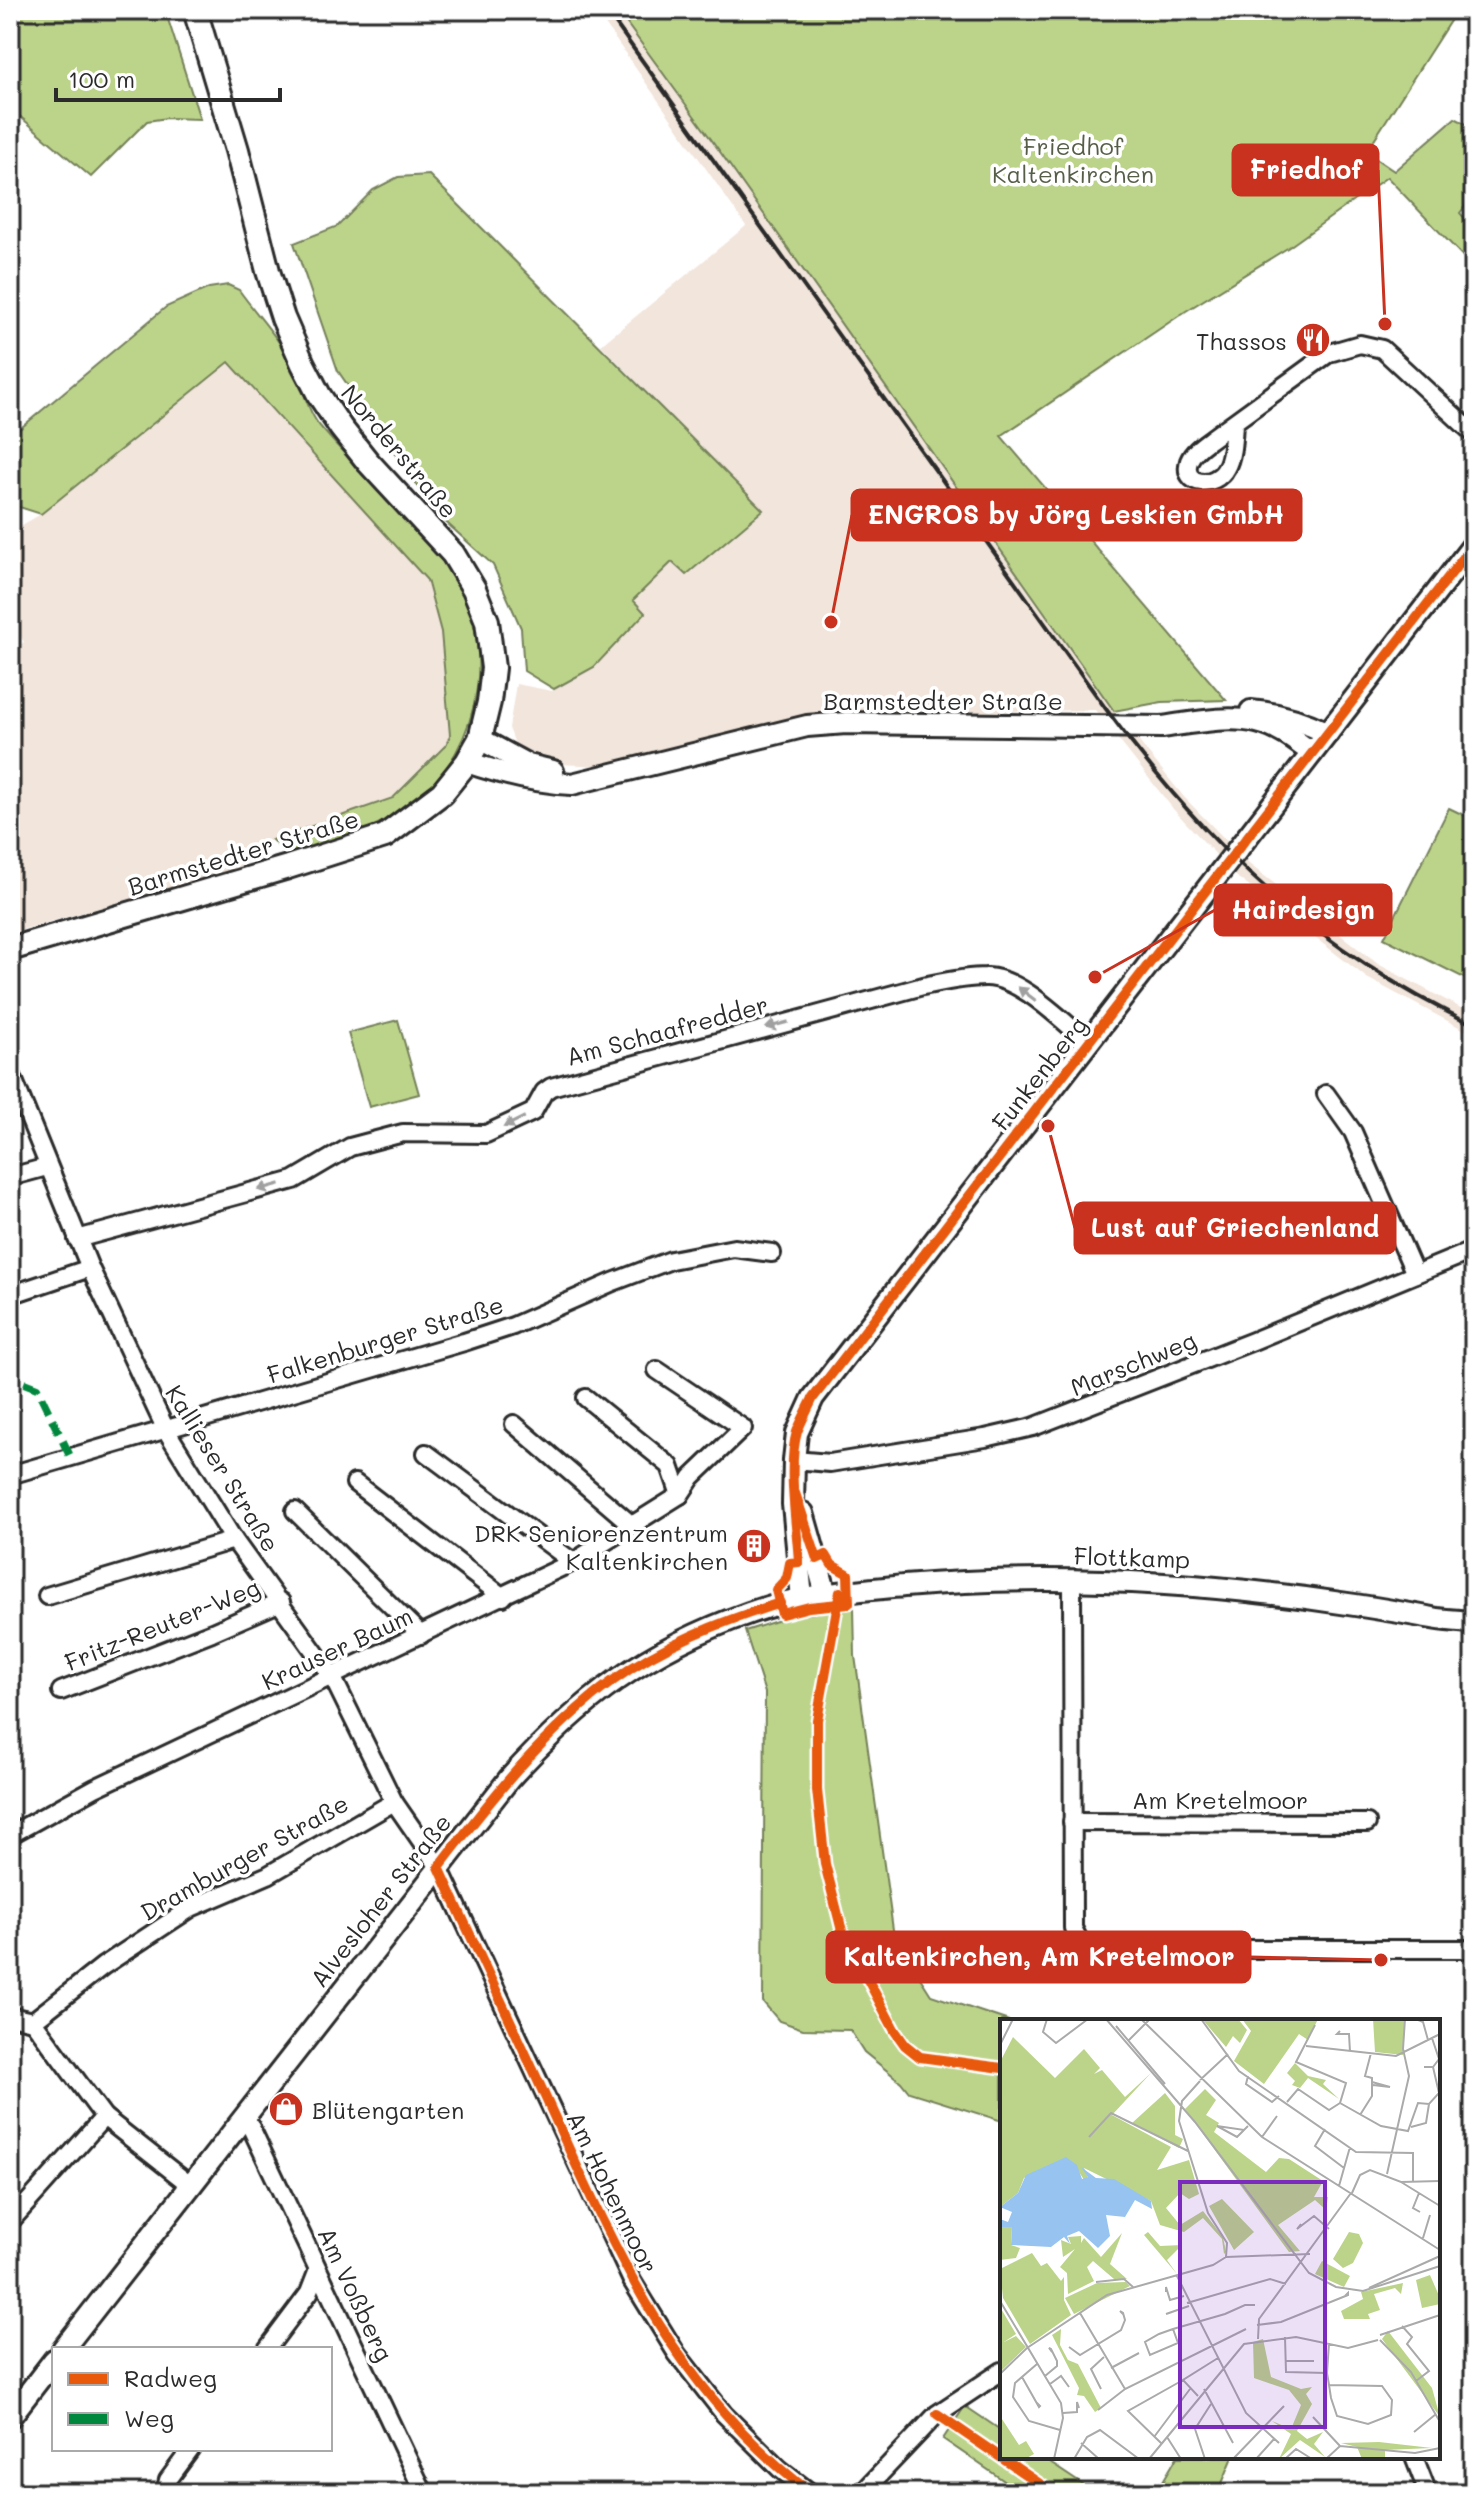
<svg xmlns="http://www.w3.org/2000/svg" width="1484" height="2503" font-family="Mali,sans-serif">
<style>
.built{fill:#f2e5db}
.green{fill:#bcd48a;stroke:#74805a;stroke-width:2}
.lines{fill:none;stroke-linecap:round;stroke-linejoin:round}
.minor-casing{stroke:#2b2b2b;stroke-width:22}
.tertiary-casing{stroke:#2b2b2b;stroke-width:26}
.secondary-casing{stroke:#2b2b2b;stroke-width:28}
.minor{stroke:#fff;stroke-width:16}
.tertiary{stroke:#fff;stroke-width:20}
.secondary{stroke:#fff;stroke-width:22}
.rail{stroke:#2b2b2b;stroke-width:4}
.quiet{stroke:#00873e;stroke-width:8;stroke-dasharray:16 8;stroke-linecap:butt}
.cycleway-casing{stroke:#fff;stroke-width:15}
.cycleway{stroke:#e8590c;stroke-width:10}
.oneway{fill:#a0a0a0}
.labels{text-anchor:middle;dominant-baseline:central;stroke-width:7;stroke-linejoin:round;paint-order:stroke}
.park-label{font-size:24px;fill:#565e48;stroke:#fff}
.poi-label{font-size:24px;fill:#2b2b2b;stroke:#fff;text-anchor:end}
.street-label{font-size:24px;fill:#2b2b2b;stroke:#fff}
.inset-road{fill:none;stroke:#aaa;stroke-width:2}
.view{fill:#7b2cbf;fill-opacity:0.15;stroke:#7b2cbf;stroke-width:4}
.inset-edge{fill:none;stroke:#2b2b2b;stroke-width:4}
.leader{fill:none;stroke:#c8321e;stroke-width:3}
.callout-dot{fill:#c8321e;stroke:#fff;stroke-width:3}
.callout{fill:#c8321e;stroke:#c8321e;stroke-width:3}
.callout-label{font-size:26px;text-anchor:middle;font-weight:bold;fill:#fff}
</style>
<rect width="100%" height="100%" fill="#fff"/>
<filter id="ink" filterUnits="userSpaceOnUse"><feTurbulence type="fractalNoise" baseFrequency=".0125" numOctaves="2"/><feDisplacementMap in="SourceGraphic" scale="16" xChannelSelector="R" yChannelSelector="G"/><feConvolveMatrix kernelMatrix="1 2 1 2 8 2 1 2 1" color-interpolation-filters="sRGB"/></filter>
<g filter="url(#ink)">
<g class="built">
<polygon points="595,10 617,10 711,139 1114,711 1184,797 1249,864 1378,964 1474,1015 1474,1035 1367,978 1238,878 1174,810 1095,710 805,714 606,766 557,764 515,744 509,728 516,684 552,691 594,667 645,613 633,600 673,561 686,575 762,510 601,345 746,226"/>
<polygon points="229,361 427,580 441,632 450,735 446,745 393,798 272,840 252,850 245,866 10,933 10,652 24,642 10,619 10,532 41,514"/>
</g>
<g class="green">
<polygon points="10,10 165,10 200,119 167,118 147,121 91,177 10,108"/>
<polygon points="617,10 1457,10 1366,152 1394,171 1455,118 1474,128 1474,195 1460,213 1474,229 1474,268 1387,177 1289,247 1186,311 1001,436 1226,700 1162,702 1114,711 711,139"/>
<polygon points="429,175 763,510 686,575 672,562 633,600 645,613 594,667 554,689 524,671 521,628 493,565 437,514 338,371 294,243 338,226 373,190 398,177"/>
<path d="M228,285l11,5c17,24 40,48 54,74 9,19 13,44 26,61 39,47 87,87 124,135 58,74 43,188 -32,244 -36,27 -80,38 -122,53l-17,-17 121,-42 53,-53 4,-10 -9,-103 -14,-52 -198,-218 -188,152 -31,-10v-67l156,-130 43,-19z"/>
<polygon points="1449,808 1474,820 1474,983 1384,938"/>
<polygon points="398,1020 419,1094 369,1107 348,1033"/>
<polygon points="854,1606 855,1656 894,1937 931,1995 1009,2021 1002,2021 1002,2121 909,2092 901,2082 864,2052 850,2030 803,2029 779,2021 763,2002 765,1693 745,1631 786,1618"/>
<polygon points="965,2406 1002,2431 1002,2457 1041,2457 1095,2493 1022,2493 943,2439"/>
<polygon points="1177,2457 1233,2457 1218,2493 1156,2493"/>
</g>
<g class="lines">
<g class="minor-casing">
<g id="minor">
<path d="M1234,423c-1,14 -1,33 -8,45 -11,21 -45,18 -37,-7 4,-10 15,-17 23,-23l117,-85 31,-9 22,5 92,85"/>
<polyline points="10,1071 90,1268 166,1430 234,1540 332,1676 394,1802 439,1867 632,2281 677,2354 724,2414 780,2469 811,2493"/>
<polyline points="1326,1094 1353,1132 1415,1274"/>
<polyline points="10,1177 47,1167"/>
<path d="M77,1239l217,-59 56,-33 53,-14 83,1 47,-22 11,-20 7,-5 372,-101c20,-4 41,-9 62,-9 34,-1 77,44 103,65"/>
<polyline points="10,1295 90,1268"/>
<polyline points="586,1398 670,1466 680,1495"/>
<polyline points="514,1424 633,1526"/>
<polyline points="426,1453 573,1562"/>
<polyline points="794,1460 830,1463 985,1438 1033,1427 1253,1341 1474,1250"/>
<polyline points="10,1475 464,1342 513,1326 613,1282 671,1260 734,1248 772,1253"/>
<polyline points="355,1483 503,1597"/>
<polyline points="295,1511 421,1635"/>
<polyline points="1072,1580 1073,1928 1080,1942 1094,1949 1474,1949"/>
<polyline points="47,1596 234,1540"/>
<polyline points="61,1691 212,1632 281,1602"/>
<polyline points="1072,1822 1367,1823"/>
<polyline points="10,1835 95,1788 573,1562 680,1495 692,1477 743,1428 657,1370"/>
<polyline points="10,2016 33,2021"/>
<polyline points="245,2115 424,2493"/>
<polyline points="190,2185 104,2117 33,2021 103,1966 191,1908 268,1875 394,1802"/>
<polyline points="10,2222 104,2117"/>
<polyline points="267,2349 309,2293 318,2270"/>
<polyline points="1414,2457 1428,2493"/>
<polyline points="165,2493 168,2480 191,2449"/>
<polyline points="862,2493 937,2414 1002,2371"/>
</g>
</g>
<g class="tertiary-casing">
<g id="tertiary">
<path d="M1251,711c27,2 52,10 77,22"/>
<polyline points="480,739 528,765 553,771"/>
<path d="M467,762c35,12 69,20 105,22l235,-58 39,-3 316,4c29,-4 65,-12 95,-5 21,5 38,18 55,31"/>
<polyline points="803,1513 826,1594"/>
<polyline points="802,1599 793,1504 794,1460 797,1433 813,1398 1474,544"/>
<path d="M63,2349l446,-570c72,-80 138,-130 240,-166 50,-18 102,-22 155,-27 150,-13 301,-4 451,19 26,4 51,8 77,13 14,3 28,2 42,5"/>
<polyline points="10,2417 54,2360"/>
</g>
</g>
<g class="secondary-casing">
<polyline id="secondary" points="10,949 288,867 385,836 442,793 467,762 480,739 489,702 493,668 487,621 474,589 453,554 368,462 341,428 319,395 303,364 283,318 268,271 237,150 195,10"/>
</g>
<use href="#minor" class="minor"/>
<use href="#tertiary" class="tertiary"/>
<use href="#secondary" class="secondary"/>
<path class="rail" d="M606,10l500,699c103,140 210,241 368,316"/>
<polyline class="quiet" points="24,1383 37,1388 71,1458"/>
<g class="cycleway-casing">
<g id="cycleway">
<path d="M795,1493l22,66 9,-4 6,10 16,9 1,29 -40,4 -27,7 -6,-24 11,-12 3,-15 9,-1c-2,-36 -12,-96 -2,-130 4,-11 11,-23 16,-34l661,-854"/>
<polyline points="840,1592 817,1720 817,1790 825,1864 842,1931 895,2031 905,2045 920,2057 1002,2068"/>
<path d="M780,1603c-57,18 -117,41 -166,77 -70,51 -123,119 -175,187 36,80 74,158 110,238 68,150 126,286 262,388"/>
<polyline points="937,2414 1053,2493"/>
</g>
</g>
<use href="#cycleway" class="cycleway"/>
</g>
<defs><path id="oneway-solid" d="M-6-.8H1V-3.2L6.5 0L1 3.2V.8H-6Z" transform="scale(2)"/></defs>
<g class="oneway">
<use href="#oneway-solid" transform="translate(1027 994) rotate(-143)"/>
<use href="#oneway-solid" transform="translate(777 1025) rotate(165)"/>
<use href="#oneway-solid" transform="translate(514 1122) rotate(154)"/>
<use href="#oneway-solid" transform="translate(269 1187) rotate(164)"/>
</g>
</g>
<defs>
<g id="restaurant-disc" transform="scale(1.8)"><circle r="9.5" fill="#c8321e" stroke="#fff"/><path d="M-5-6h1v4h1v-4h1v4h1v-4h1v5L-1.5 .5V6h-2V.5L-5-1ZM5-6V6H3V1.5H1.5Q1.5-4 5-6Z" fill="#fff"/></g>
<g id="building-disc" transform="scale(1.8)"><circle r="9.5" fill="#c8321e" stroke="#fff"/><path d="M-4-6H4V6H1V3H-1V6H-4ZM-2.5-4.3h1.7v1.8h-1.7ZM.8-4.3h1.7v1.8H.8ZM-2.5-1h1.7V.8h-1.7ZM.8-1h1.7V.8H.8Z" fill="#fff"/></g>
<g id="shop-disc" transform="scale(1.8)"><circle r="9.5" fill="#c8321e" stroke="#fff"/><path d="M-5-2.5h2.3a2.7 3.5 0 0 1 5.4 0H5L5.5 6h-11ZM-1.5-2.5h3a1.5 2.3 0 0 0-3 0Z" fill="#fff"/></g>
</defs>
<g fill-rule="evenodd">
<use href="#restaurant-disc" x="1313" y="340"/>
<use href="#building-disc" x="754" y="1546"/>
<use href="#shop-disc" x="286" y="2109"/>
</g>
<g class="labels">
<g class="park-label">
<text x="1073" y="145">Friedhof<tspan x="1073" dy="28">Kaltenkirchen</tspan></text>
</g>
<g class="poi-label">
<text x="1287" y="340">Thassos</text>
<text x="728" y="1532">DRK Seniorenzentrum<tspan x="728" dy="28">Kaltenkirchen</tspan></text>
<text x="312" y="2109" text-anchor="start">Blütengarten</text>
</g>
<g class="street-label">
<text transform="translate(400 451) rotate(50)">Norderstraße</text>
<text x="943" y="700">Barmstedter Straße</text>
<text transform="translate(243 852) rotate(-17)">Barmstedter Straße</text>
<text transform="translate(667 1030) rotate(-15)">Am Schaafredder</text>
<text transform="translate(1039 1073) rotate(-52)">Funkenberg</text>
<text transform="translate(385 1339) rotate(-17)">Falkenburger Straße</text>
<text transform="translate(1133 1363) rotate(-22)">Marschweg</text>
<text transform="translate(223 1468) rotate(58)">Kallieser Straße</text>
<text transform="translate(1132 1557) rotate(2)">Flottkamp</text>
<text transform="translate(162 1624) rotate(-22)">Fritz-Reuter-Weg</text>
<text transform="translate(337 1648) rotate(-25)">Krauser Baum</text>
<text x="1220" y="1799">Am Kretelmoor</text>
<text transform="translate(244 1857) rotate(-29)">Dramburger Straße</text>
<text transform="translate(380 1900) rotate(-52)">Alvesloher Straße</text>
<text transform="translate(613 2192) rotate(64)">Am Hohenmoor</text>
<text transform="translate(356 2294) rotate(65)">Am Voßberg</text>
</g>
</g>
<g transform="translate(1000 2019)">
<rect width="440" height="440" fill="#fff"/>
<path d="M202,0h36l9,11 -7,13 -7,-7 -7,11zM242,0h76l-10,21 -9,-6 -35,50 -30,-23 17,-30zM373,0h32l-2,36 -28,-3zM13,18l42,41 29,-29 16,19 -6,6 8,-4 23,27 26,-24 -39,42 59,32 -14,23 32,-10 10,34 -10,5 -9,-6 -14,15 14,17 23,-14 20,26 3,15 -8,8 6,-6 -2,-15 -19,-21 -19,14 -24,-7 -9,-24 -67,-33 4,9 -4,3 -8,-13 -21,-4 -31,15 -6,15 -18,14v-145zM295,44l13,13 18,4 -3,4 16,15 -31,-21 -8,10 -8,-3 3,-4 -8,-8zM205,70l11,11 -10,15 13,8 -5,9 52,40 13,-14 10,1 34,22 -9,16h14l-2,13 -11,-10 -37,25 22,26 -11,1 -104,-143zM165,74l10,13v29l8,4 -4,9 -47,-25zM222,180l32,33 -20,18 -25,-44zM0,206l12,2 -1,18 9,3 -4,10 -16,2zM148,213l12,14 22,-1 -15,15 10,14 -33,-39zM349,213l10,2 4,9 -10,20 -10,5 -10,-9zM122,214l-12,31 17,15h-13l-21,-18 -6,6 7,14 -26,13 -1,-21 -7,-6 15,-18 -12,8 -2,-17 10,4 -3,-7 13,-1v7l3,-5 17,19zM32,234l9,13 6,-3 14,18 3,-4v23l7,15 -41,29 -27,-46 -3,-29zM322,242l28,15 -6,11 -29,-13zM430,256l10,23v6l-18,4 -6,-28zM126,263l4,4 -56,28 -9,-16 32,-15zM403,264l-2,11 -6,-6 -21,6 6,16 -12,4 2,5h-26l-3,-8 22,-12 -2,-7zM0,288l16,27 -12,8 12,-6 10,11 -26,25zM61,310l-1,16 8,15 10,4 23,44 -6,4 -11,-16 -7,-1 2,-7 -27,-53zM388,312l44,57 8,29 -58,-78zM263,320l8,38 30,12 11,-2 -6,7 6,10 -15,27 10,8 16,-7 -9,12 11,13 -25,-17 -21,19 12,-25 -19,-13 19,8 10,-24 -12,-15 -35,-12 -1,-36zM0,397l19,29 7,-4 8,13 -9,5h-25zM379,423l53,6 -47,2v9h-23l-5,-12 -16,-4z" fill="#bcd48a"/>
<path d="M66,138l11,8 5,14 6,-2 -7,-10 15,11 18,1 37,22 1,8 -17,-9 -10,17 -19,-2 4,21 -12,12 -19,-17 -12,5 3,8 -6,-7 -13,10 -40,-2 1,-18h-10l-2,-8 8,3 4,-10 -12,-5 18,-14 8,-18z" fill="#96c3f0"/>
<path class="inset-road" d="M47,0l-4,13 13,11 32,-24M106,0l89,103 114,151 27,14 27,4 77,-25M141,0l121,118 178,113M201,0l38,52 117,81 57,1v29M416,0l7,3 5,18M315,6l-19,37 50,21 -6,20M116,7l49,58M340,12l-3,3h12l1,18M128,22l22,-22M0,26l13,-26M306,27l90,10 44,-22M424,48h9l6,-8 -7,-21M248,57l-2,8 26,18 7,-6M200,61l28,-26M372,63l18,5 -17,-2M287,83l11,-13 31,21 11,-7M340,84l41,23 27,5 10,-28 11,1 10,-11 -6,-26M360,96l12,-19v-18l-7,-2 6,-23M217,107l27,4 4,-4M217,107l20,11 7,-7M411,108l15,-4 3,-19M325,110l-10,17 29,22M89,118l22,-24 77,38M262,118l15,-21M387,155l22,-98 -6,-27 2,-30M401,163l39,24M339,167l11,-39M352,174l8,-18 10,-5 31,12 39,-1M419,174l-6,15 7,4M301,205l-4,5 17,-13 15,13M423,219l7,-23M226,238l84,-3M177,257l69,137 33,30M96,263l28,-3 9,8M369,269l71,-32M166,273v-5l4,13 14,-4M0,282l61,102 2,15 -9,41M187,284l83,-24 16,5M172,293l-6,2 23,-8M80,294l45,76M257,306l24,-3 67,-27v-2l-3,3M402,307l10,11 -5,7 22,27 -13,10M173,310l5,14 -28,12 -5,-13 14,-8 14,-5 52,-15 20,-9h10M380,316l60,-20M285,318l1,35 41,1M258,320l1,-20 92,-126M380,321l31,32 29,50M329,324l-2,30 2,12 2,13 6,18 31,8 23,-9 1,-15 -10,-14 -53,-1M69,328l11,8 41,-25 4,-10 -2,-7 -3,-2 3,3M285,342h29M37,345l-22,19 -2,14 16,24 31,9M111,349l28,-15M0,355l27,-26 80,-53 106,-30 13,-8 1,-14 -19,-30 -29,-92 3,-20 18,-20M45,357l12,-10v-5l-6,-12 -2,-1 3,4M22,358l17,30 1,-1 -4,-4M50,365l11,-8 8,11M101,370l-10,-20 13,-12M204,370l29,54M198,377l-15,-16 35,-22M98,391l27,-21 121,-60M63,394l14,-1v-10l2,6M313,398l27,29M414,413l22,-18M154,418l36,-48M167,418l14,22M81,424l18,16M161,424l-33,-32 55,-31M74,440l13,-22 13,-7 39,29M149,440l95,-115 52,-7 52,11 30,-8M205,440l-10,-30 16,-25M233,440l51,-53M256,440l18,-20M285,440l11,-10 16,10M326,440l14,-13 75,7 25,-5"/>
<path class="view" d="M180,163h145v245h-145z"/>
<rect width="440" height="440" class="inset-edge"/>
</g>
<path class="leader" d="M1385 324L1378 170M831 622L852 515M1095 977L1215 910M1048 1126L1075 1228M1381 1960L1250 1957"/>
<g class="callout-dot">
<circle cx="1385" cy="324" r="8"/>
<circle cx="831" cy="622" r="8"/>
<circle cx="1095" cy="977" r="8"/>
<circle cx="1048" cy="1126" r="8"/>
<circle cx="1381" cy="1960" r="8"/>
</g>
<g class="callout">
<rect x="1233" y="145" width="145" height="50" rx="8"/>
<rect x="852" y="490" width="449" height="50" rx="8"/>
<rect x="1215" y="885" width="176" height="50" rx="8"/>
<rect x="1075" y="1203" width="320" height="50" rx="8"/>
<rect x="827" y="1932" width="423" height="50" rx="8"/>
</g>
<g class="callout-label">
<text x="1306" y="179">Friedhof</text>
<text x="1076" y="524">ENGROS by Jörg Leskien GmbH</text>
<text x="1303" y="919">Hairdesign</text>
<text x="1235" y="1237">Lust auf Griechenland</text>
<text x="1039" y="1966">Kaltenkirchen, Am Kretelmoor</text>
</g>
<rect width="1484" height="2503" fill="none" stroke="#fff" stroke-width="40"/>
<rect x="20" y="20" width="1444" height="2463" fill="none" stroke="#2b2b2b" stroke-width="3" filter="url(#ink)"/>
<rect x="52" y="2347" width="280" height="104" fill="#ffffff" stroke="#aaaaaa" stroke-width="2"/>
<rect x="68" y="2373" width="40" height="12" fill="#e8590c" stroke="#aaaaaa" stroke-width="2"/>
<text x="124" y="2387" font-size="24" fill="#2b2b2b">Radweg</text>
<rect x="68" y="2413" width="40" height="12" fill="#00873e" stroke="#aaaaaa" stroke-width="2"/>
<text x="124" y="2427" font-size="24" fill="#2b2b2b">Weg</text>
<path d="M56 88v12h224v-12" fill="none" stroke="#2b2b2b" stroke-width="4"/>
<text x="68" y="88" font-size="24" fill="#2b2b2b" stroke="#ffffff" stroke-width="6" paint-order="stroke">100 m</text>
</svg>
